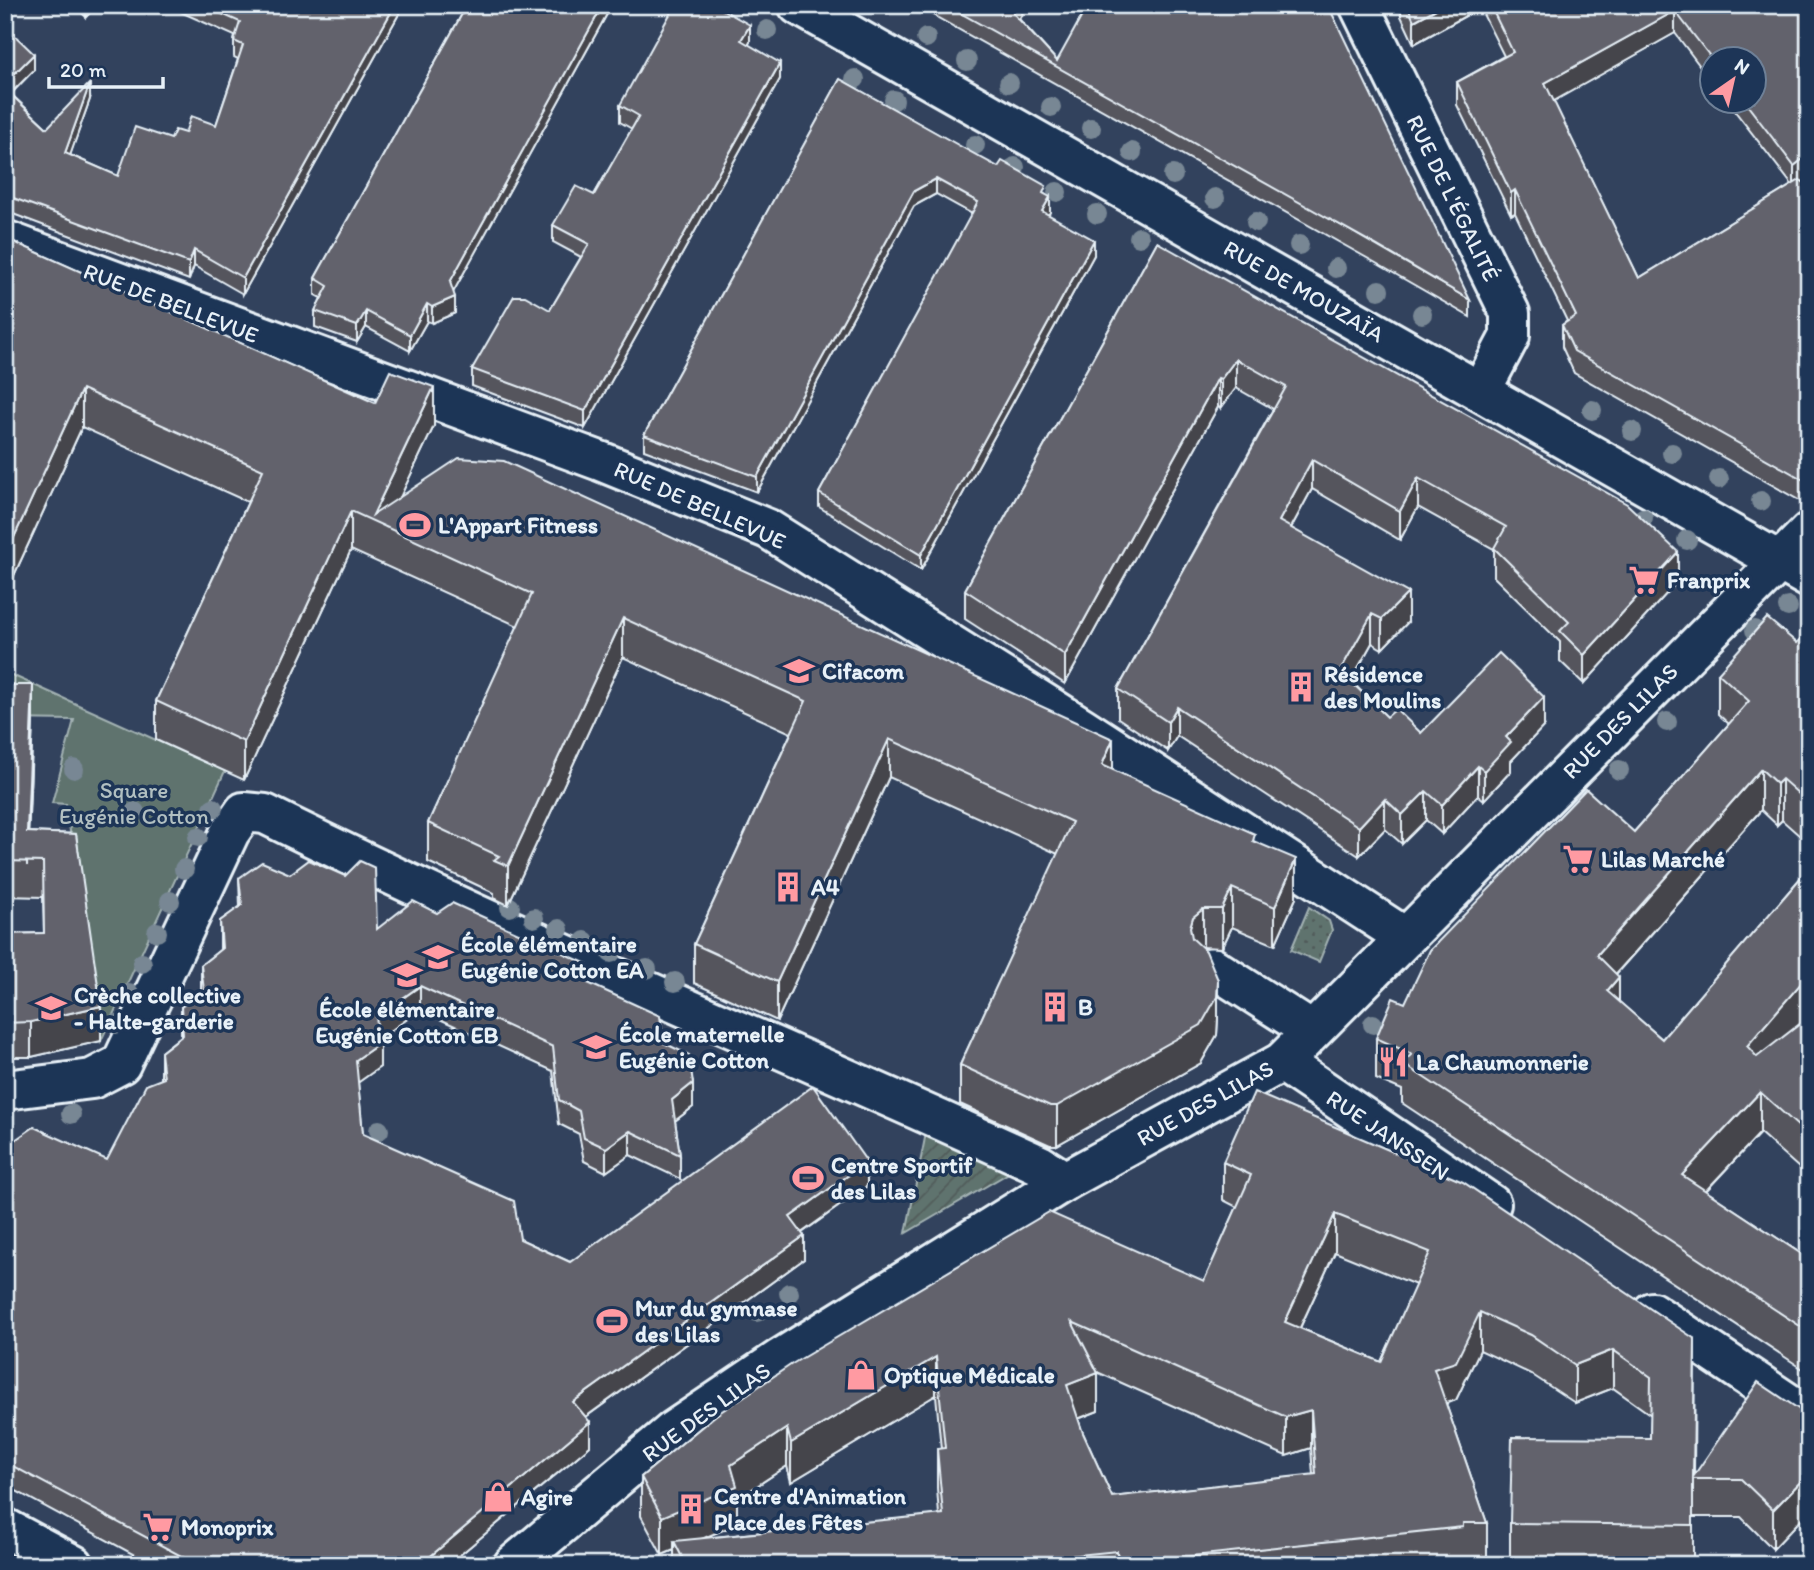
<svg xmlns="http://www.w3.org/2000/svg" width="1814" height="1570" font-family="Itim,sans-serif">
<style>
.grass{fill:url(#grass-dots);stroke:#a3b2b3;stroke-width:2}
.park{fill:#5e736e;stroke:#a3b2b3;stroke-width:2}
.garden{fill:url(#garden-furrows);stroke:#a3b2b3;stroke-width:2}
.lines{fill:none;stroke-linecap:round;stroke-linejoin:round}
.minor-casing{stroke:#e8f1f8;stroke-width:44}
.minor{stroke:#1d3557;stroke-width:38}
.tree{fill:#788794}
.wall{fill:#54545d;stroke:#e8f1f8;stroke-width:2;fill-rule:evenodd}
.shaded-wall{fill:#45454c;stroke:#e8f1f8;stroke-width:2}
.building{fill:#62626c;stroke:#e8f1f8;stroke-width:2;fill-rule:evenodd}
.labels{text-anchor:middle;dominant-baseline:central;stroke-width:7;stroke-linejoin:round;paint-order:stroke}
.street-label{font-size:23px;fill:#e8f1f8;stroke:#1d3557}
.poi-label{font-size:23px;font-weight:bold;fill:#e8f1f8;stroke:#1d3557;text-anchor:start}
.park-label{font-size:23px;fill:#b1bfc1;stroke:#1d3557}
</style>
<defs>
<pattern id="grass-dots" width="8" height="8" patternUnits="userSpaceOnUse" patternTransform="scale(1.75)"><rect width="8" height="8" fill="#5e736e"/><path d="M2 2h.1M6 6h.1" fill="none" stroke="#515b5a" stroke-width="1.8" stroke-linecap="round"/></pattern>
<pattern id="garden-furrows" width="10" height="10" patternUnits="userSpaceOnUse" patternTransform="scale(1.75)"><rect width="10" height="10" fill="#5e736e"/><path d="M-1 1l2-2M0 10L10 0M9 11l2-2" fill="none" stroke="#515b5a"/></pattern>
</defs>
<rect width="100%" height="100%" fill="#32425d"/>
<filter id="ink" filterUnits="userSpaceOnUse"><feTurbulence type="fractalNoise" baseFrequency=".0143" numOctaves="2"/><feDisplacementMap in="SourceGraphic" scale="14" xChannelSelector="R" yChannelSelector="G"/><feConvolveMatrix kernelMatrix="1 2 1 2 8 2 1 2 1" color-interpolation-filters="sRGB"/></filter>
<g filter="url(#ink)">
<polygon class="grass" points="1309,907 1329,921 1332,930 1319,962 1291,950"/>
<polygon class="park" points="5,672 225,771 101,1041 66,804 52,803 74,720 5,719"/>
<polygon class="garden" points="927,1128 1012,1171 906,1233"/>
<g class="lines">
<g class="minor-casing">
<g id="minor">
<polyline points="798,5 1809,578"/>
<polyline points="1359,5 1510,313 1510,336 1481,391"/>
<polyline points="5,240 600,461 768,529 1082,727 1405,937"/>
<polyline points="1212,967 1312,1031"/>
<polyline points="1282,1062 1491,1204"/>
<path d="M5,1090l87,-11 29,-15 109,-232 14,-20 21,2c254,126 517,233 775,351l25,16"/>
<polyline points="1652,1312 1809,1417"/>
<polyline points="5,1528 74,1565"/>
<polyline points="513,1565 674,1430 781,1358 1065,1181 1282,1062 1809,532"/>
</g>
</g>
<use href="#minor" class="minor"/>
</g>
<g class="tree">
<circle cx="767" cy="30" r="10"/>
<circle cx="926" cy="38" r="10"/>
<circle cx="967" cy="61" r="10"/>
<circle cx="855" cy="79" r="10"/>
<circle cx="1009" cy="83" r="10"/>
<circle cx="894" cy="100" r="10"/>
<circle cx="1051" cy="107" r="10"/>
<circle cx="1091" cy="128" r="10"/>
<circle cx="975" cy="145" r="10"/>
<circle cx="1132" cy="152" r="10"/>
<circle cx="1015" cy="167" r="10"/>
<circle cx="1173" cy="175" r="10"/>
<circle cx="1057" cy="192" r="10"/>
<circle cx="1215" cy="198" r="10"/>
<circle cx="1097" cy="214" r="10"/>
<circle cx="1256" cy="222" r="10"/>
<circle cx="1139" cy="237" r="10"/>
<circle cx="1299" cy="245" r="10"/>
<circle cx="1336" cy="268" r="10"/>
<circle cx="1379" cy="290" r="10"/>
<circle cx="1422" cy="314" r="10"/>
<circle cx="1592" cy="410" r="10"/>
<circle cx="1632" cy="431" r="10"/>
<circle cx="1672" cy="453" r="10"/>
<circle cx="1719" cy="479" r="10"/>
<circle cx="1761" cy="501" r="10"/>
<circle cx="1643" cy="518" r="10"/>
<circle cx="1687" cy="540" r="10"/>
<circle cx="1788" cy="607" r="10"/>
<circle cx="1755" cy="630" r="10"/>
<circle cx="1667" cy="722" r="10"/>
<circle cx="74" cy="769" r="10"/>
<circle cx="1619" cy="770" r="10"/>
<circle cx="213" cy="808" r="10"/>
<circle cx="135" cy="812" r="10"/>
<circle cx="198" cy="837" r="10"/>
<circle cx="184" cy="869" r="10"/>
<circle cx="170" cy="901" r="10"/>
<circle cx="510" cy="907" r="10"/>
<circle cx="534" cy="918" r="10"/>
<circle cx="559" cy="929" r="10"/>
<circle cx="157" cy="932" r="10"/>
<circle cx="585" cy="941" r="10"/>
<circle cx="611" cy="953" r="10"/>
<circle cx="142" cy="963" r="10"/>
<circle cx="647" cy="969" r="10"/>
<circle cx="675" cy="982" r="10"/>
<circle cx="129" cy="994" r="10"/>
<circle cx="116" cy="1024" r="10"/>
<circle cx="1373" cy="1024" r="10"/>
<circle cx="71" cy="1114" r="10"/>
<circle cx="379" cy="1130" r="10"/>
<circle cx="789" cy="1293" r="10"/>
<circle cx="757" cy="1312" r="10"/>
</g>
<g class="wall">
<polygon points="74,5 97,5 86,17"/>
<polygon points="165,5 404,5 243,294 194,266 189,280 5,211 5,26 34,70 11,94 47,128 90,99 70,155 118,176 171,139 185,133 216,125 238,59 234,57 234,41 235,36"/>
<polygon points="467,5 612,5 453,292 455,313 432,323 427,321 410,351 366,327 357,342 315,327 315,311 321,298 315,295 315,278"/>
<polygon points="915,5 1027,5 1019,19 1057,61 1470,300 1470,317 1376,263"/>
<path d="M1401,5h408v172l-7,5 7,4v316l-5,1 -230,-130 -12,-26v-22l5,-4 -52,-108 -4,2 -54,-110v-23l47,-26 -24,-48 -66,36 -13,-28zM1675,33l37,49v-22l42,42h-26l64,83 -153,93 -86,-177z"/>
<polygon points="750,42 748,44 780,79 585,428 472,386 472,369 550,310 581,257 553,242 553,225 594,195 632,129 620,122 620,105"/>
<polygon points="840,79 1046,195 1050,212 1048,215 1094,255 921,570 819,507 819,493 972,214 936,194 914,206 757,492 644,450 644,435"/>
<polygon points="5,238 375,403 434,426 400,497 1113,770 1255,842 1296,898 1275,945 1232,927 1222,948 1203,947 1218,1018 1217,1035 1201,1063 1057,1145 1050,1145 960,1104 960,1065 1058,854 889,777 777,1021 694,983 694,944 791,733 623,657 508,905 494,898 494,893 428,862 428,823 518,626 351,550 244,780 156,740 156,701 248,502 82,427 5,595"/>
<polygon points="1157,242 1678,581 1584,684 1560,661 1560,642 1494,577 1494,549 1418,507 1400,540 1312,489 1291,528 1408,622 1382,649 1372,643 1351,681 1387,717 1421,733 1544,726 1511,761 1511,771 1484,800 1478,795 1442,834 1426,820 1402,844 1385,829 1359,856 1177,736 1168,751 1118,718 1118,689 1273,409 1236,388 1221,408 1218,407 1065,684 965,619 965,590"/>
<polygon points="1809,629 1809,844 1782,820 1777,825 1761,810 1616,974 1619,1002 1662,1039 1809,868 1809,1015 1802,1022 1809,1025 1809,1177 1760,1133 1706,1191 1809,1259 1809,1373 1402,1103 1402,1090 1376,1079 1376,1038 1405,1003 1634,832 1729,724 1718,714 1718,673 1797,643"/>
<polygon points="5,685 33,720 28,832 76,834 101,1041 31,1057 5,1057 5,934 44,933 43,897 5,896"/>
<polygon points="239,878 377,929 588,983 664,1043 693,1107 675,1121 680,1155 680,1179 630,1155 606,1172 584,1161 579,1134 559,1124 553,1071 420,1010 379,1039 380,1067 358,1082 363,1134 520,1239 570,1262 867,1186 802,1233 804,1259 586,1417 590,1446 448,1565 153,1565 5,1485 5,1147 107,1160 161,1079 161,1052 181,1036 181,1007 201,993 201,965 220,950 220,921 240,907"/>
<path d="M1223,1162l472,177 -1,137 115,-60v95l-36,38 -32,-32h-48v46l-183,-1v-39l140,-85 1,-23 -38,-27 -38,15 -44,-29 -51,-24 -24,50 -10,4 41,119v39h-24v3h-789v-15l-12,5 -21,-39v-39l75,-62 488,-134 33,-74 -14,-7zM1335,1252l81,33 -35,77 -81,-34zM1097,1372l189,84 25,-8 2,27 -201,22 -29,-64 -5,-14 20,-8zM936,1395l5,54h-4v39l2,27 -236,23 34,-14v-25l50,-33 4,16z"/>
</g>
<g class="shaded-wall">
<polygon points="86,5 97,5 86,17"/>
<polygon points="395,5 404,5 243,294 243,278"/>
<polygon points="603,5 612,5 450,298 450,282"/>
<polygon points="1017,5 1027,5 1013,30 1013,13"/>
<polygon points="1443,5 1480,5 1480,8 1414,44 1414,21"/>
<polygon points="1675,11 1675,33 1545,106 1545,83"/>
<polygon points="750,25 750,42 741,57 741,40"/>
<polygon points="34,54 34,70 5,99 5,83"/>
<polygon points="780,63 780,79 585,428 585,411"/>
<polygon points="90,83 90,99 65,170 65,153"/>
<polygon points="1809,154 1809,177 1794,189 1794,166"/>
<polygon points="936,179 936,194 914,206 757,492 757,477 914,191"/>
<polygon points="1515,190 1515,213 1511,215 1511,193"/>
<polygon points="1050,197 1050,212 1042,226 1042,211"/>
<polygon points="1094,240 1094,255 921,570 921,555"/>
<polygon points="194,250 194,266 189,280 189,263"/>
<polygon points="455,297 455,313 432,323 432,307"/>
<polygon points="427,304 427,321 410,351 410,335"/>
<polygon points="366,311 366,327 357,342 357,326"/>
<polygon points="1236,359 1236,388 1221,408 1221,379"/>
<polygon points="1218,378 1218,407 1065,684 1065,655"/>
<polygon points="434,387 434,426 386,527 373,515"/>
<polygon points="82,389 82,427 5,595 5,557"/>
<polygon points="1312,460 1312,489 1279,550 1279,521"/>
<polygon points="1418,478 1418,507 1400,540 1400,511"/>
<polygon points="351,511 351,550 244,780 244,742"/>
<polygon points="1678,552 1678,581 1584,684 1584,655"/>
<polygon points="1408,593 1408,622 1382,649 1382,619"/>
<polygon points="1372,614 1372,643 1340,700 1340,671"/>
<polygon points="623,618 623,657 508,905 508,866"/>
<polygon points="33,685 33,720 27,866 27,832"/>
<polygon points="1544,697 1544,726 1511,761 1511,771 1484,800 1484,771 1506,737"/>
<polygon points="1177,707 1177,736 1168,751 1168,722"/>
<polygon points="889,739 889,777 777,1021 777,982"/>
<polygon points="1113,739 1113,778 1102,765"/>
<polygon points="1478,766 1478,795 1442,834 1442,805"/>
<polygon points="1761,769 1761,810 1597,995 1597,955"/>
<polygon points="1782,779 1782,820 1777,825 1777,784"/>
<polygon points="1426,791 1426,820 1402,844 1402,815"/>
<polygon points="1385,799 1385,829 1359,856 1359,827"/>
<polygon points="1296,859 1296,898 1275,945 1275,907"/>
<polygon points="1232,888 1232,927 1222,948 1222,909"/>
<polygon points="1203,909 1203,947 1193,956 1190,927 1193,917"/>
<polygon points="1809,974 1809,1015 1747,1087 1747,1046"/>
<polygon points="1619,977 1619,1018 1607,991"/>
<polygon points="1218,980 1218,1018 1217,1035 1201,1063 1057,1145 1057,1106"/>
<polygon points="420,986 420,1010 376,1041 376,1017"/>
<polygon points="101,1006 101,1041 31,1057 31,1022"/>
<polygon points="1809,1040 1809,1081 1801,1049"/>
<polygon points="380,1043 380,1067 356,1084 356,1060"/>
<polygon points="693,1083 693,1107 672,1123 672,1100"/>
<polygon points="1760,1092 1760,1133 1682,1216 1682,1175"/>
<polygon points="630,1131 630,1155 606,1172 606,1148"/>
<polygon points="867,1162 867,1186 790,1241 790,1217"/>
<polygon points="1335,1214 1335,1252 1285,1360 1285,1322"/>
<polygon points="804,1236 804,1259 573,1426 573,1402"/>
<polygon points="1480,1312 1480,1350 1456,1400 1434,1407 1434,1369"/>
<polygon points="1613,1350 1613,1388 1575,1403 1575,1365"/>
<polygon points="936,1357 936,1395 791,1482 791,1443"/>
<polygon points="1098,1373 1098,1411 1067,1423 1067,1385"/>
<polygon points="1311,1410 1311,1448 1286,1456 1286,1417"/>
<polygon points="590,1422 590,1446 448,1565 420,1565"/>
<polygon points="787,1428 787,1466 737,1499 737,1524 678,1549 674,1541 674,1550 662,1555 662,1517 731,1465"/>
<polygon points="1809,1473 1809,1511 1773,1549 1773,1510"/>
</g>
<g class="building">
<polygon points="202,5 395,5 243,278 194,250 189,263 5,195 5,171 7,170 5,168 5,89 47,128 90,83 65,153 118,176 135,127 171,139 175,130 185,133 191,116 216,125 243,45 234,41 240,22"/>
<polygon points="467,5 603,5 450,282 455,297 432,307 427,304 410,335 366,311 357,326 315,311 328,286 315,278"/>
<polygon points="675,5 714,5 750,25 741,40 780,63 585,411 472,369 514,296 525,296 550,310 589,244 553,225 576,186 594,195 639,116 620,105"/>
<polygon points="946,5 1017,5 1013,13 1057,61 1088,5 1328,5 1470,300 1376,245"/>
<polygon points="1407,5 1443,5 1414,21"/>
<polygon points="1490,5 1809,5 1809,154 1794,166 1745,102 1754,102 1754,60 1713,60 1675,11 1545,83 1639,278 1800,180 1809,186 1809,480 1804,480 1574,351 1562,325 1576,316 1515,190 1511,193 1457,82 1513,52"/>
<polygon points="5,26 34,54 5,83"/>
<polygon points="840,79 967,150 998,167 1002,161 1046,186 1043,193 1050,197 1042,211 1094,240 921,555 819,493 978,202 936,179 914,191 757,477 644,435"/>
<polygon points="5,238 375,403 390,371 434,387 373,515 459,458 504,461 1113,739 1102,765 1255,834 1253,841 1296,859 1275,907 1232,888 1222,909 1203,909 1193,917 1190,927 1192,938 1206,951 1218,980 1217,997 1201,1025 1057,1106 1050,1106 960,1065 1072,822 889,739 777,982 694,944 806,701 623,618 508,866 494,860 499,856 428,823 532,594 351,511 244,742 156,701 263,470 82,389 5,557"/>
<polygon points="1157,242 1627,504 1678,552 1584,655 1560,631 1569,622 1494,548 1506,527 1418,478 1400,511 1312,460 1279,521 1408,593 1382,619 1372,614 1340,671 1387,717 1396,709 1421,733 1499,653 1544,697 1506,737 1511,742 1484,771 1478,766 1442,805 1426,791 1402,815 1385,799 1359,827 1177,707 1168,722 1118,689 1286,387 1236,359 1221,379 1218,378 1065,655 965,590"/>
<polygon points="1767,618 1797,643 1809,629 1809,803 1782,779 1777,784 1761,769 1597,955 1619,977 1607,991 1662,1039 1809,868 1809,974 1747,1046 1757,1057 1805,1020 1809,1025 1809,1040 1801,1049 1809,1055 1809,1136 1760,1092 1682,1175 1809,1259 1809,1332 1402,1063 1412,1054 1376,1038 1393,998 1405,1003 1430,950 1586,789 1634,832 1749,701 1718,673"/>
<polygon points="5,685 33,685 27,832 76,834 101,1006 31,1022 5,1023 5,934 44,933 43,862 5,861"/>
<polygon points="309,860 345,876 360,861 375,868 377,929 413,901 437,913 452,903 587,964 588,983 660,1016 664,1043 689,1055 693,1083 672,1100 680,1155 630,1131 606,1148 584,1138 579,1111 559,1100 553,1047 420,986 376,1017 380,1043 356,1060 363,1134 514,1201 520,1239 570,1262 813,1086 867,1162 790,1217 804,1236 573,1402 590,1422 420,1565 198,1565 5,1462 5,1147 34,1127 107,1160 146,1085 164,1078 161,1052 183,1035 181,1007 204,991 201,965 222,948 220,921 242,905 239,878 262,862 290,874"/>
<path d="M1254,1092l209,90 232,157 -2,138 65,-95 51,34v57l-36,37 -32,-31h-48v46l-183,-2 2,-86 138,1 1,-61 -38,-27 -38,15 -44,-30 -51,-23 -24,50 -22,7 53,154h-24v4l-344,37 -2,-13 -97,10 1,4h-338v-6l-9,-18 269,-27 -6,-65 8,-1 -9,-91 -145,86 -4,-15 -56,37 6,21 -75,31 -21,-40 75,-62 76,-51 257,-152 155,69 47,-106 -28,-13zM1335,1214l95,38 -49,110 -96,-40zM1072,1322l214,95 25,-7 5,64 -204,23 -29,-64 -16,-48 31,-12z"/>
</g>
</g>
<defs>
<g id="stadium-bare" transform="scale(2.415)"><path d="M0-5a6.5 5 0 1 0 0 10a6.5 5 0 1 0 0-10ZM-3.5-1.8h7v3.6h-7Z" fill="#ff9aa2" stroke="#1d3557" stroke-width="2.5" paint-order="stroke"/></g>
<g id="supermarket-bare" transform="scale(2.415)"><path d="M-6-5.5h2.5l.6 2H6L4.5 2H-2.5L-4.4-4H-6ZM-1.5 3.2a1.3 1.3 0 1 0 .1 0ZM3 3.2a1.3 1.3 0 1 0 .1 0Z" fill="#ff9aa2" stroke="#1d3557" stroke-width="2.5" paint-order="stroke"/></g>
<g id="university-bare" transform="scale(2.415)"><path d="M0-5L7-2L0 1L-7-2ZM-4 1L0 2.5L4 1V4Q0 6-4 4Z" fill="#ff9aa2" stroke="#1d3557" stroke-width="2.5" paint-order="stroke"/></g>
<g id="building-bare" transform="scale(2.415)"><path d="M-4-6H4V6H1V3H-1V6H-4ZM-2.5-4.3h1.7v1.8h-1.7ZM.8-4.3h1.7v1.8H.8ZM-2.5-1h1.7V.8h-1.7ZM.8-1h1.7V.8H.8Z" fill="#ff9aa2" stroke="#1d3557" stroke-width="2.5" paint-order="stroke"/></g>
<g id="school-bare" transform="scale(2.415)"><path d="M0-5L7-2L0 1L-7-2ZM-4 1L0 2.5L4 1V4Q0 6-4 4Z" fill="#ff9aa2" stroke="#1d3557" stroke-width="2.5" paint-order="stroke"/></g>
<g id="restaurant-bare" transform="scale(2.415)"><path d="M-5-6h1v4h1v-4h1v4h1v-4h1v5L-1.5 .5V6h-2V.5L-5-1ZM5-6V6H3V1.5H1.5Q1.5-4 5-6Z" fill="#ff9aa2" stroke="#1d3557" stroke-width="2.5" paint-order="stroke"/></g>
<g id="shop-bare" transform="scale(2.415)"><path d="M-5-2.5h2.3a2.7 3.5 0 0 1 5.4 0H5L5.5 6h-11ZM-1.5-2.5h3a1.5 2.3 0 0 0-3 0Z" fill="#ff9aa2" stroke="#1d3557" stroke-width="2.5" paint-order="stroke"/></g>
</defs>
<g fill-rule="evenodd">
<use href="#stadium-bare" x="415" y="525"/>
<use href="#supermarket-bare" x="1644" y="580"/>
<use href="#university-bare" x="799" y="671"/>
<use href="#building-bare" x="1301" y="687"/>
<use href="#supermarket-bare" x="1578" y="859"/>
<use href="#building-bare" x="788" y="887"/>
<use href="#school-bare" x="438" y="957"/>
<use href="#school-bare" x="407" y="975"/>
<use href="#building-bare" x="1055" y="1007"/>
<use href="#school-bare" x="51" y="1008"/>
<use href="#school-bare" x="596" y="1047"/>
<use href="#restaurant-bare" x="1393" y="1062"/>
<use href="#stadium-bare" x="808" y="1178"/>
<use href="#stadium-bare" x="612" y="1321"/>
<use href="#shop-bare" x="861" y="1375"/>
<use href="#shop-bare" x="498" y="1497"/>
<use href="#building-bare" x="691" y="1509"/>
<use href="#supermarket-bare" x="158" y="1527"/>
</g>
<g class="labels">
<g class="street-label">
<text transform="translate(1453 198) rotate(64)">RUE DE L'ÉGALITÉ</text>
<text transform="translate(1304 291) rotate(30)">RUE DE MOUZAÏA</text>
<text transform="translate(171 303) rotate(21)">RUE DE BELLEVUE</text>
<text transform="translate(700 505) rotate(24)">RUE DE BELLEVUE</text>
<text transform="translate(1620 721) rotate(-45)">RUE DES LILAS</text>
<text transform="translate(1205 1103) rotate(-29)">RUE DES LILAS</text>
<text transform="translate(1388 1135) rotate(34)">RUE JANSSEN</text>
<text transform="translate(706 1412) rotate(-36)">RUE DES LILAS</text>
</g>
<g class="poi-label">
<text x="438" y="525">L'Appart Fitness</text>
<text x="1667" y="580">Franprix</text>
<text x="822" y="671">Cifacom</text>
<text x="1324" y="674">Résidence<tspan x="1324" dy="26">des Moulins</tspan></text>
<text x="1601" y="859">Lilas Marché</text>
<text x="811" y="887">A4</text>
<text x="461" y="944">École élémentaire<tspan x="461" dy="26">Eugénie Cotton EA</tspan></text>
<text x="74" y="995">Crèche collective<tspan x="74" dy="26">- Halte-garderie</tspan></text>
<text x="1078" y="1007">B</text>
<text x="407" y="1009" text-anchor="middle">École élémentaire<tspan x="407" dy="26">Eugénie Cotton EB</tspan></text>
<text x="619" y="1034">École maternelle<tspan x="619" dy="26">Eugénie Cotton</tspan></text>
<text x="1416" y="1062">La Chaumonnerie</text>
<text x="831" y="1165">Centre Sportif<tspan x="831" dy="26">des Lilas</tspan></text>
<text x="635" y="1308">Mur du gymnase<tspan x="635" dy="26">des Lilas</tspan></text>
<text x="884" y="1375">Optique Médicale</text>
<text x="714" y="1496">Centre d'Animation<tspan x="714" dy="26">Place des Fêtes</tspan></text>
<text x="521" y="1497">Agire</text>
<text x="181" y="1527">Monoprix</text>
</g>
<g class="park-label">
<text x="134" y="790">Square<tspan x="134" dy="26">Eugénie Cotton</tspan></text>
</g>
</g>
<rect width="1814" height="1570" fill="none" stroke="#1d3557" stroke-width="28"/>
<rect x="14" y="14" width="1786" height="1542" fill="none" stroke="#e8f1f8" stroke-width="2.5" filter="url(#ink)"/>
<g transform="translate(1733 80) rotate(34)"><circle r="33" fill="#1d3557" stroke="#6e8097" stroke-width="2"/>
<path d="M0-5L12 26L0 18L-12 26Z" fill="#ff9aa2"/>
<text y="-10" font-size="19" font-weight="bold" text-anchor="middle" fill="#e8f1f8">N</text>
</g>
<path d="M49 77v10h114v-10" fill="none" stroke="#e8f1f8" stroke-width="3.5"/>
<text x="60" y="77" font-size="21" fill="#e8f1f8" stroke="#1d3557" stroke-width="5" paint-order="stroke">20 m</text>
</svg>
